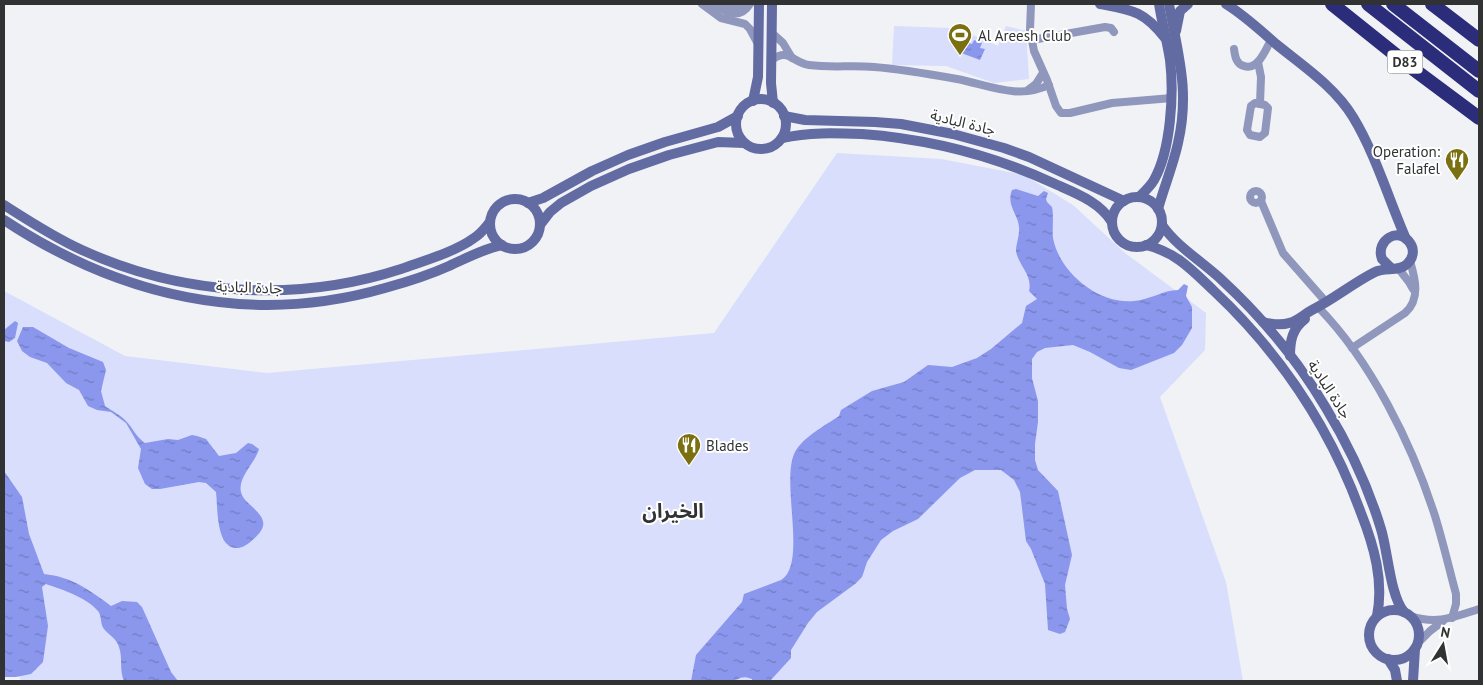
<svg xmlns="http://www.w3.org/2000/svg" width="1483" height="685" font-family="'PT Sans','Noto Sans Arabic',sans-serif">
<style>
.green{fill:#d8defb}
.water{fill:url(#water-ripples)}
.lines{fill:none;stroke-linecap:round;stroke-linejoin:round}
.street{stroke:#9097bd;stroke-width:8}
.secondary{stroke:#626ba2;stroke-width:10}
.highway{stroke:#2b2d7a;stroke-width:14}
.labels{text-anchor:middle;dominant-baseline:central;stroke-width:4;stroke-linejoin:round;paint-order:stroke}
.shield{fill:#fff;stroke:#6f7070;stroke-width:1}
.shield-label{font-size:14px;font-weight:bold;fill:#313233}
.poi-label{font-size:15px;fill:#313233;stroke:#fff;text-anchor:start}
.street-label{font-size:15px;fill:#313233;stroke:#fff}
.district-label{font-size:20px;font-weight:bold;fill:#313233;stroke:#fff}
</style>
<defs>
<pattern id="water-ripples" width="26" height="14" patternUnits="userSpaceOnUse" patternTransform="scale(1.25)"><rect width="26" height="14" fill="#8a97ed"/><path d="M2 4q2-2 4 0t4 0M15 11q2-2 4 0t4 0" fill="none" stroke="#717cc1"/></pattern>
</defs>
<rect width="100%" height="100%" fill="#f1f2f6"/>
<g class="green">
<polygon points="894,26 950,28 952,26 998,46 1006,26 1026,31 1029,79 994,83 946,66 892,65"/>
<polygon points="837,153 941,159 1024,175 1073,205 1125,253 1206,313 1205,350 1160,397 1226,582 1243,681 21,681 4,638 4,291 125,356 267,373 714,333"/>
</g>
<g class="water">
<polygon points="961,40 972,44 974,40 982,43 980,48 985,49 980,60 956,51"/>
<path d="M1016,189l22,7 6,-5 4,2 -2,6 1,3 5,5c2,10 0,21 1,31 6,34 46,67 81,63 16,-1 29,-11 44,-11l6,-6 4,2 -2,10 6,11v21l-10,17 -8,8 -43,17 -12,-2 -29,-16 -17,-7 -28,3 -8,4 -5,7v19l6,23v21l-3,22v16l3,10 20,21 14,64 -7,30 2,24 3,10 -5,13 -5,2 -12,-4 -3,-46 -14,-35 -5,-8 -6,-49 -6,-12 -13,-10h-26l-15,8 -42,41 -25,12 -12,9 -14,22 -5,15 -7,7 -38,28 -9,11 -17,27v8l-21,23h-18v-2c-12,-5 -13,2 -23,2 -13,1 -25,0 -38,0l5,-26 46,-53 2,-8 37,-14c27,-16 -1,-99 14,-128 8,-15 31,-27 44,-36l2,-6 31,-19 32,-9 24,-17 24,2 25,-9 14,-9 31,-26 4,-17 11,-7 -8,-8c4,-16 -11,-26 -13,-40 0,-8 4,-16 3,-24 -1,-13 -13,-22 -7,-37z"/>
<polygon points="15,321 18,323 15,338 9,342 4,341 4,330"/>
<path d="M23,327h10l36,21 34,14 3,8 -5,21 4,15c7,5 14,8 21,15 7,7 10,16 19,22l23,-4 10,1 14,-5 5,1 9,3 13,17 17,-3 12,-10 4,1 7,5c-4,15 -24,30 -17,46 4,10 27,20 20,34 -3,6 -14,16 -20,18 -27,8 -24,-40 -26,-55l-10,-9 -7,-1 -39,7h-8l-7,-5 -7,-16 3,-19 -15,-26 -15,-11 -14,-2 -9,-4 -9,-16 -13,-7 -19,-20 -17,-6 -8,-6 -5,-10z"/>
<path d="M4,471l18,26 7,37 15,40c28,3 44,15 67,32l11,-5 15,1 5,5 29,65 7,9h-54c-5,-11 -1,-23 -5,-34 -2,-8 -10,-12 -15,-18 -4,-5 -2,-13 -6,-18 -12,-14 -35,-21 -52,-27l-4,3 6,39 -5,36 -12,12 -15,3h-12z"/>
</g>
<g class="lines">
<g class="street">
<polyline points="702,4 721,18 745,24 750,29 758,44"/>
<path d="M714,4c12,9 26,16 36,0"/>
<polyline points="1031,4 1030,30 1034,51 1047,80 1056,106 1061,113 1070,113 1112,103 1172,98"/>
<polyline points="719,7 740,7 749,4"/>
<polyline points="772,33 783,43 792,58"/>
<polyline points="1032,40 1105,27 1111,28 1114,32"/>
<path d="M1234,49c1,7 2,15 10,17 14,5 22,-17 27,-26"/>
<path d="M772,60c16,-13 21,3 37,5 22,3 43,0 65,2 27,2 55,7 83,12 31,6 61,21 92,6"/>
<polyline points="1258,62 1261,77 1260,104"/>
<polyline points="1028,90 1036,84 1043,73"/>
<polygon points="1255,103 1265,105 1268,108 1265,133 1260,137 1250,135 1247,130 1251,106"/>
<circle cx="1256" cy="197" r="6"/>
<polyline points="1261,201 1283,253 1326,302"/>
<polyline points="1398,268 1409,282 1413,289"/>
<path d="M1318,307c53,54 94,137 117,209 8,26 14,52 21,78v10l-4,14"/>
<path d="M1352,348l53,-35c16,-14 10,-35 5,-52"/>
<path d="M1411,616c26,9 43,1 68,-7"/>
<polyline points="1417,644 1430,631 1443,621"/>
</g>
<g class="secondary">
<polyline points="772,4 771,83 773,103"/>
<path d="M1100,4c32,6 44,7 65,34"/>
<path d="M1226,4c18,11 34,26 50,40 27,22 59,43 77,73 22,36 36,83 53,122"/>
<polyline points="1176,31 1180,11 1188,4"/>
<circle cx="761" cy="124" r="25"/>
<polyline points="753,101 758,77 759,4"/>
<polyline points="784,116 805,120 875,122 901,124 953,134 1004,148 1029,157 1124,201"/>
<path d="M782,138c27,-6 53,-5 80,-4 67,5 130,21 191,49 22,10 46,18 59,39"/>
<path d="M1139,197c5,-5 11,-10 15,-17 17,-30 20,-87 16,-120 -3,-19 -8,-37 -11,-56"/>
<circle cx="1137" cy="222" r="25"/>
<circle cx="515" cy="224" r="25"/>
<polyline points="528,203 543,198 592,171 628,155 665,142 718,127 738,116"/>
<path d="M4,205c25,16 51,33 78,45 100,46 215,53 319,19 22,-8 54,-17 73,-31 7,-4 11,-10 16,-16"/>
<path d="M1158,209c6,-22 15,-43 20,-66 12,-52 0,-88 -9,-139"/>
<path d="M4,220c115,76 246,107 381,68 22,-6 44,-13 64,-22 18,-8 34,-17 53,-21"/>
<polyline points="540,225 550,212 561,203 591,186 629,169 669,155 718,142 744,143"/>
<path d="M1162,225c15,22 41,37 61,56 40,37 75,80 103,127 23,38 42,78 55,121 7,23 9,66 23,83"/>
<path d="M1146,245c30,7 46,25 68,46 66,62 116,137 147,222 13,33 23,68 16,103"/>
<path d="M1263,322c8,2 17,4 26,1 9,-2 15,-9 23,-13 22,-11 41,-27 63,-38 10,-5 24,0 32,-8 6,-5 8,-14 3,-21 -11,-17 -35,-3 -28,16l9,9"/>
<path d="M1290,356c0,-15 2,-27 15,-37"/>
<circle cx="1394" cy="635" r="25"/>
<polyline points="1388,659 1395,670 1397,681"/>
<polyline points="1413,681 1415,649"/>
</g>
<g class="highway">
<polyline points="1332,4 1412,68 1479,118"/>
<polyline points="1368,4 1479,91"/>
<polyline points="1393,4 1479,71"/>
<polyline points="1432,4 1479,40"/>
</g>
</g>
<defs>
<g id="stadium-pin" transform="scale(1.25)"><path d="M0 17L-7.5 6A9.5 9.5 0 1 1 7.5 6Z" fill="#7a7011" stroke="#fff"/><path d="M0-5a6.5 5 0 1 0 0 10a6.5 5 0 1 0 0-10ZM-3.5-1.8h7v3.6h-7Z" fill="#fff"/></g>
<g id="restaurant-pin" transform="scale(1.25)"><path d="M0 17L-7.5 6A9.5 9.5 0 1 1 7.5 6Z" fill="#7a7011" stroke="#fff"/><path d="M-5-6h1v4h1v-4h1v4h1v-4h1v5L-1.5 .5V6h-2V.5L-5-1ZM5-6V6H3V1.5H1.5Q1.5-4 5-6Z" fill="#fff"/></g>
</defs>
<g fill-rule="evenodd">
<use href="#stadium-pin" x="960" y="35"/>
<use href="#restaurant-pin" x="1457" y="160"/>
<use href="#restaurant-pin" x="689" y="445"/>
</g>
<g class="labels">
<rect class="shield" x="1387.5" y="50.5" width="35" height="23" rx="4"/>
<g class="shield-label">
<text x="1405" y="62">D83</text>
</g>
<g class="poi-label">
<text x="978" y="35">Al Areesh Club</text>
<text x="1440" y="151" text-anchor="end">Operation:<tspan x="1440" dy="17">Falafel</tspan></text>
<text x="706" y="445">Blades</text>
</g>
<g class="street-label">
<text transform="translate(963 122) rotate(14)">جادة البادية</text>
<text transform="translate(249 287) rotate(2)">جادة البادية</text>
<text transform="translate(1330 389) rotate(57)">جادة البادية</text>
</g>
<g class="district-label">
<text x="673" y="511">الخيران</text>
</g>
</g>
<rect width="1483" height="685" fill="none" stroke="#313233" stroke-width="10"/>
<g transform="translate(1443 645) rotate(11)" stroke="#ffffff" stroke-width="4" paint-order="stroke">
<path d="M0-4L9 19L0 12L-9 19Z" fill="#313233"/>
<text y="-8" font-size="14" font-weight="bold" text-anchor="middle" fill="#313233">N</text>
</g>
</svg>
